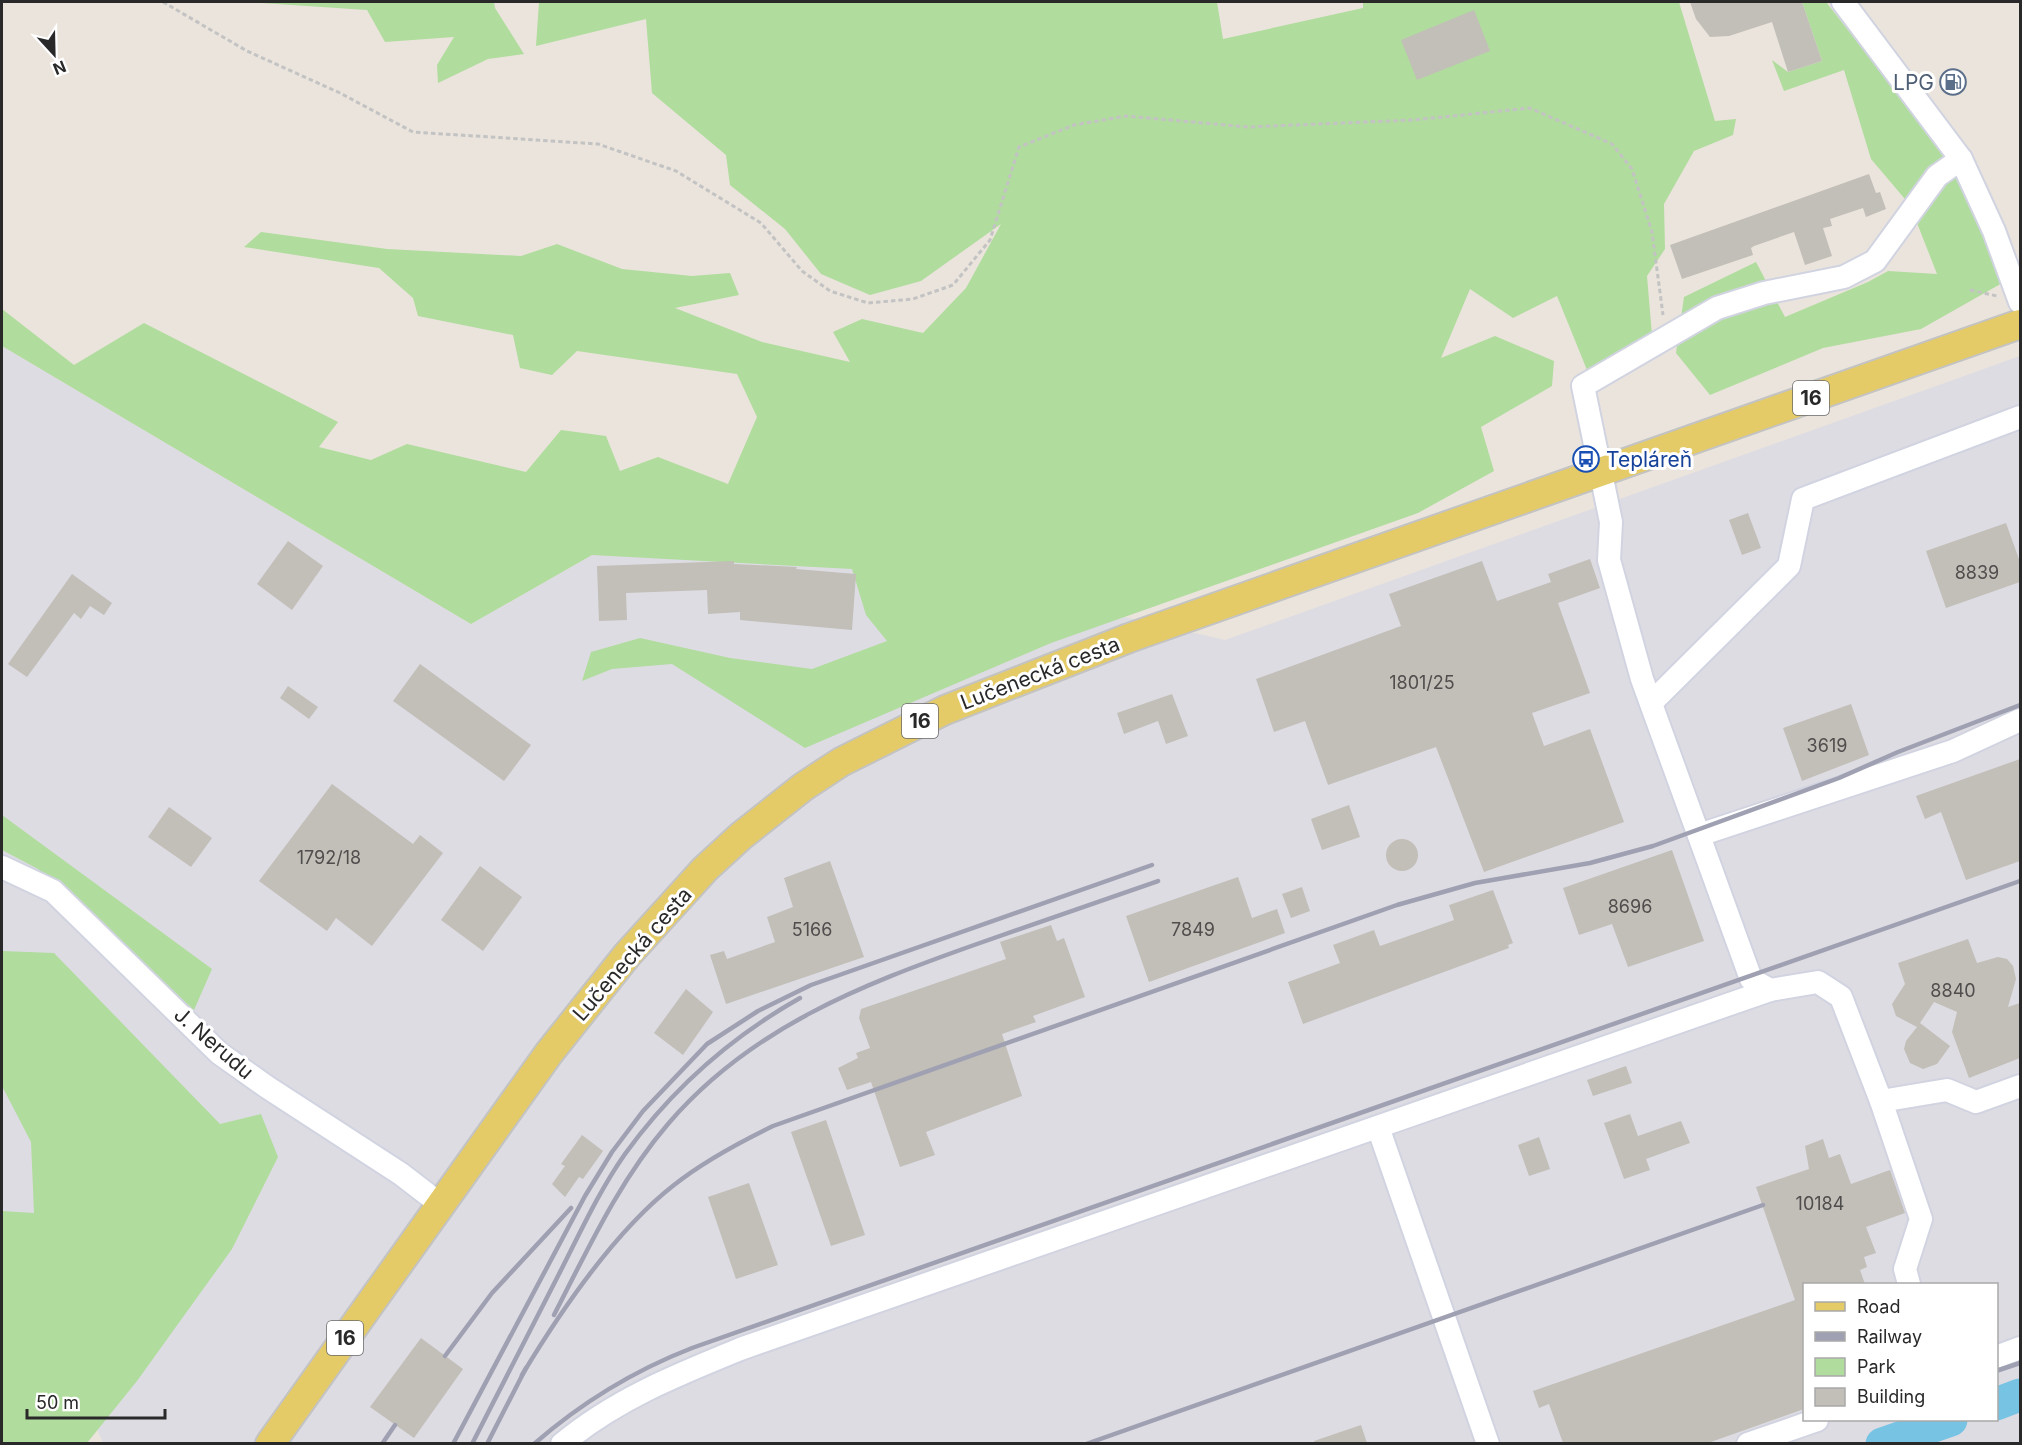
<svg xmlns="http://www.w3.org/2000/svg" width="2022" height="1445" font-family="Inter,sans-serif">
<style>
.industrial{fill:#dedce3;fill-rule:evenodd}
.green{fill:#b0dc9d}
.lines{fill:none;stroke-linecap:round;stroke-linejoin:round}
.river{stroke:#77c3e3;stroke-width:33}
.building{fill:#c2beb8}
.minor-casing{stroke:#d1d4e0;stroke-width:26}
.major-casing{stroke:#c3c3c3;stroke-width:32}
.path{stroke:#c3c3c3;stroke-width:3;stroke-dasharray:4.5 3;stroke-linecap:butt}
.minor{stroke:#fff;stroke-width:22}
.major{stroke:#e4cb67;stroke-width:28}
.rail{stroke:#9fa1b2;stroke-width:4.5}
.labels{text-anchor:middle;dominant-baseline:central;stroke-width:6;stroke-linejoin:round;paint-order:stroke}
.number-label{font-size:18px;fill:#4f4e4d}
.shield{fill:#fff;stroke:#696969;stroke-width:1.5}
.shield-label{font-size:20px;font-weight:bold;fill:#292929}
.service-label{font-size:21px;fill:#4e5e75;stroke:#fff;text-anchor:end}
.transit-label{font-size:21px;fill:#164399;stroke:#fff;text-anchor:start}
.street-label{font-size:21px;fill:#292929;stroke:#fff}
</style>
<rect width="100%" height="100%" fill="#eae4dc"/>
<path class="industrial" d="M2,346l469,278 121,-69 271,2 362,83 795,-284v1087h-1917l-101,-237zM1804,1284h192v136h-192z"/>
<g class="green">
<polygon points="248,2 494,2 495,8 524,54 488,59 438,83 437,65 454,37 385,42 367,10"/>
<polygon points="539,2 1217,2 1223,39 1363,8 1363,2 1679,2 1715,121 1736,119 1733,135 1694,151 1664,204 1665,249 1647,276 1652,335 1587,370 1557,296 1513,318 1470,289 1441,358 1495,336 1554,361 1552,386 1481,427 1494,471 1418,513 1051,643 805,748 672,664 612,669 582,681 591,652 640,638 730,658 812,669 887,641 866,615 852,569 592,555 471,624 2,346 2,309 74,365 144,323 338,422 319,447 371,460 407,444 526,472 561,430 606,436 620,471 658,457 728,484 757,417 737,374 577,351 552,375 520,368 513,335 418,316 413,298 379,268 244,247 261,232 387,249 521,256 557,244 622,269 692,276 730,273 739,295 675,308 762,342 850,362 833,332 862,319 923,333 966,288 1001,224 921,281 870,295 821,274 785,229 730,185 726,155 652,93 646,19 536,46"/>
<polygon points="1802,2 1826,2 1964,177 2004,282 1921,329 1823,348 1710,395 1676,353 1684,297 1756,262 1785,317 1868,282 1888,271 1937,274 1910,205 1871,159 1844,70 1784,91 1772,60 1788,72 1822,61"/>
<polygon points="2,815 212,969 194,1010 38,869 2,850"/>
<polygon points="2,951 54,953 220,1124 261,1114 278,1157 232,1249 137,1381 87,1443 2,1443 2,1211 34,1213 31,1142 2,1086"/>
</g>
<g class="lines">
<g class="river">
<polyline points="1996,1404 2020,1395"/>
<polyline points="1882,1444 1951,1420"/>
</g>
</g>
<g class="building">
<polygon points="1690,2 1802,2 1822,61 1788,72 1772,22 1729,36 1710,37 1696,19"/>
<polygon points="1474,10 1490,51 1417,80 1401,40"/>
<polygon points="1869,174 1876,193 1880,192 1886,209 1866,217 1863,208 1830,219 1832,226 1823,228 1832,256 1805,265 1794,232 1754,246 1751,248 1753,255 1682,279 1670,245"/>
<polygon points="1748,513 1761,548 1742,555 1729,520"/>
<polygon points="2006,523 2020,562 2020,582 1946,608 1926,551"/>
<polygon points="288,541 323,566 292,610 257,584"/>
<polygon points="1590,559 1600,588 1558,603 1590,693 1532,713 1544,746 1590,729 1624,822 1484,872 1436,747 1328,785 1305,721 1274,732 1256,679 1401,626 1389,594 1482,561 1497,601 1551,582 1548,574"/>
<polygon points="734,561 734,564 797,567 796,569 856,574 852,630 740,620 740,612 708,614 707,590 626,593 627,620 599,621 597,566"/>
<polygon points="72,574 112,603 104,615 90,606 81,619 74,613 27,677 8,664"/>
<polygon points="420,664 531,745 504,781 393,701"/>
<polygon points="288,686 318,707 309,719 280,698"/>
<polygon points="1172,694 1188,736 1166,744 1158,721 1124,734 1117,713"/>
<polygon points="1851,704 1869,755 1802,781 1783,728"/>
<polygon points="2020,759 2020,861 1966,880 1941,812 1925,819 1916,796"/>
<polygon points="332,784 413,844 420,835 443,853 372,946 336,918 327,931 259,881"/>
<polygon points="1349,805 1360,837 1322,850 1311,819"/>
<polygon points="169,807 212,838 191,867 148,837"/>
<circle cx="1402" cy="855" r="16"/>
<polygon points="1672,850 1704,941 1628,967 1612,924 1579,935 1563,888"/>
<polygon points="830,861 864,957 726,1004 710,955 724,951 727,959 775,942 767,917 793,907 784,878"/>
<polygon points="480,866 522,897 483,951 441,920"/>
<polygon points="1238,877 1252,918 1277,909 1285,933 1149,982 1126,916"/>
<polygon points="1302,887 1310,911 1291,918 1282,894"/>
<polygon points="1493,890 1513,943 1508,945 1509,948 1303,1024 1288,982 1340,963 1333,945 1374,930 1380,946 1454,920 1449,905"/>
<polygon points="1051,925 1057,941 1064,938 1085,997 1033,1016 1036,1022 1002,1034 1022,1096 926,1132 935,1155 900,1167 871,1082 847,1090 838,1068 858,1058 856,1053 870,1048 859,1018 861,1009 1006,959 1000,942"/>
<polygon points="1968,939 1977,963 1998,957 2007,959 2013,966 2016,979 2008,1007 2020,1003 2020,1058 1969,1078 1952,1032 1957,1012 1934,1002 1920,1023 1950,1046 1937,1064 1923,1069 1910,1063 1904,1049 1906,1041 1917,1027 1896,1016 1892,1004 1905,984 1898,963"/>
<polygon points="686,989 713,1012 683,1055 654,1033"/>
<polygon points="1626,1066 1632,1083 1593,1096 1587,1080"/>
<polygon points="1630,1114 1638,1136 1681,1121 1690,1143 1646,1159 1650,1170 1624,1179 1604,1123"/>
<polygon points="826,1120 865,1235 831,1246 791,1132"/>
<polygon points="582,1135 603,1151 583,1179 579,1177 565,1197 552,1184 565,1166 561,1164"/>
<polygon points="1539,1137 1550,1169 1529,1176 1518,1145"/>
<polygon points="1823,1139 1829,1158 1840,1154 1851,1184 1890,1170 1905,1213 1866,1227 1876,1253 1864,1257 1867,1267 1860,1270 1865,1284 1804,1284 1804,1409 1708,1443 1563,1443 1549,1404 1539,1408 1533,1391 1795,1300 1756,1187 1809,1169 1805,1146"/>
<polygon points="749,1183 778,1265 736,1279 708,1197"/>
<polygon points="421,1338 463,1369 414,1438 370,1407"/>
<polygon points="1361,1425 1367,1443 1315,1443 1314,1441"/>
</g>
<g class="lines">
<g class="minor-casing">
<g id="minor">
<polyline points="1843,2 1961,159 1994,231 2020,302"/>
<polyline points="1651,703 1789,566 1803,499 2020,417"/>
<polyline points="1699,835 1953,751 2020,720"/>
<polyline points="2,867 53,891 219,1053 267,1087 401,1174 440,1204"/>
<polyline points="1881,1101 1947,1090 1976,1102 2020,1086"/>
<polyline points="1378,1127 1488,1444"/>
<polyline points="1909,1284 1905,1269 1921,1219 1881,1101 1841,997 1818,982 1770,990 1751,979 1642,679 1609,560 1611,522 1583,386 1717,308 1764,293 1844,277 1875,261 1937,176 1961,159"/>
<polyline points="1996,1357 2020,1348"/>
<path d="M562,1444c54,-45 117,-70 181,-96l1027,-358"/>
<polyline points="1748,1444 1817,1420"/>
</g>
</g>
<g class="major-casing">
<polyline id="major" points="270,1444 549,1053 627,955 705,869 741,836 803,787 841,762 945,710 1129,638 2020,324"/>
</g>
<g class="path">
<polyline points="163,2 247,51 340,93 413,132 598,144 676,171 761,223 802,271 830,291 868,303 913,299 953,285 990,240 1019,147 1074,125 1126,116 1248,127 1413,120 1530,108 1612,144 1632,169 1652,232 1663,315"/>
<polyline points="1970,290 1997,296"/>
</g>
<use href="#minor" class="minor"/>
<use href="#major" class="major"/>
<g class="rail">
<path d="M554,1315c34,-66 65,-134 114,-191 82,-96 193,-139 309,-180 61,-21 121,-42 181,-63"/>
<polyline points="445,1356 492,1293 571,1208"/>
<polyline points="1996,1371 2020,1363"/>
<path d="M522,1375c38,-63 94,-145 152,-190 30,-24 64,-42 99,-59l624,-221 78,-22 115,-20 63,-17 186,-68 59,-26 122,-47"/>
<polyline points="382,1444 395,1425"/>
<polyline points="453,1444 585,1196 612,1152 643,1111 707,1044 758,1011 811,985 1152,865"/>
<path d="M472,1444c29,-57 58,-114 87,-170 21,-41 40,-83 66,-120 47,-65 106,-117 175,-156"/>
<polyline points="487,1444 526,1368"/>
<path d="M534,1444c48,-42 99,-73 158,-96l1328,-467"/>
<polyline points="1086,1444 1763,1205"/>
</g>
</g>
<defs>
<g id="fuel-ring" transform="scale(1.35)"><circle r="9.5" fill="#fff" stroke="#5c6f8a" stroke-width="1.5"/><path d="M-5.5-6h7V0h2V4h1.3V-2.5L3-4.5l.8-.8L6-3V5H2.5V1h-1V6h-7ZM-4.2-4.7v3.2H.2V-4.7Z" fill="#5c6f8a"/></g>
<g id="bus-ring" transform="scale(1.35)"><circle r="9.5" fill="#fff" stroke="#1a4fb4" stroke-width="1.5"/><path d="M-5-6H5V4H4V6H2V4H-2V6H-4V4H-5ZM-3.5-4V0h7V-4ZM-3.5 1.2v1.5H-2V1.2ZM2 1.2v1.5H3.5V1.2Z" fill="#1a4fb4"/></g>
</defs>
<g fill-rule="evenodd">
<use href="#fuel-ring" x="1953" y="82"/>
<use href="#bus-ring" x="1586" y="459"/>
</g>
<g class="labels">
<g class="number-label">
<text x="1977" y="572">8839</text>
<text x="1422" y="682">1801/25</text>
<text x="1827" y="745">3619</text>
<text x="329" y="857">1792/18</text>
<text x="1630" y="906">8696</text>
<text x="812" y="929">5166</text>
<text x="1193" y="929">7849</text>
<text x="1953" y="990">8840</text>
<text x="1820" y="1203">10184</text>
</g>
<g class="shield">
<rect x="1793" y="381" width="36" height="34" rx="4.5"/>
<rect x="902" y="704" width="36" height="34" rx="4.5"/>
<rect x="327" y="1321" width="36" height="34" rx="4.5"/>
</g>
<g class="shield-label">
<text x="1811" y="398">16</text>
<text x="920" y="721">16</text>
<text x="345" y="1338">16</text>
</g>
<g class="service-label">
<text x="1934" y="82">LPG</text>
</g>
<g class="transit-label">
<text x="1606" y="459">Tepláreň</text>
</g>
<g class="street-label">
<text transform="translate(1040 673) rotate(-21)">Lučenecká cesta</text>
<text transform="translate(632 954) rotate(-49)">Lučenecká cesta</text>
<text transform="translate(214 1043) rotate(41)">J. Nerudu</text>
</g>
</g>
<rect width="2022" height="1445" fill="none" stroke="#292929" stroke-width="6"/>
<rect x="1803" y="1283" width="195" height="138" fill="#ffffff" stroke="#a9a9a9" stroke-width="1.5"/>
<rect x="1815" y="1302" width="30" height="9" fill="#e4cb67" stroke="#a9a9a9" stroke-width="1.5"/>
<text x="1857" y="1313" font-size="18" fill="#292929">Road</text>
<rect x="1815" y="1332" width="30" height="9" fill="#9fa1b2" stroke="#a9a9a9" stroke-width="1.5"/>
<text x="1857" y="1343" font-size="18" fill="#292929">Railway</text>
<rect x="1815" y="1358" width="30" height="18" fill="#b0dc9d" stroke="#a9a9a9" stroke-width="1.5"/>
<text x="1857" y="1373" font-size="18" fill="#292929">Park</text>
<rect x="1815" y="1388" width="30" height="18" fill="#c2beb8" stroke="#a9a9a9" stroke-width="1.5"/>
<text x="1857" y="1403" font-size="18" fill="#292929">Building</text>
<g transform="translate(54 54) rotate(158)" stroke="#ffffff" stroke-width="4.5" paint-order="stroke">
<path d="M0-4.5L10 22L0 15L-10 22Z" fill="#292929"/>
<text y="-9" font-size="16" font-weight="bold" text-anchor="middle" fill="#292929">N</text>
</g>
<path d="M27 1409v9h138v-9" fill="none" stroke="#292929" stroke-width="3"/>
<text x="36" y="1409" font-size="18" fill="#292929" stroke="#ffffff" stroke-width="4.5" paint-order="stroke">50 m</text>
</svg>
